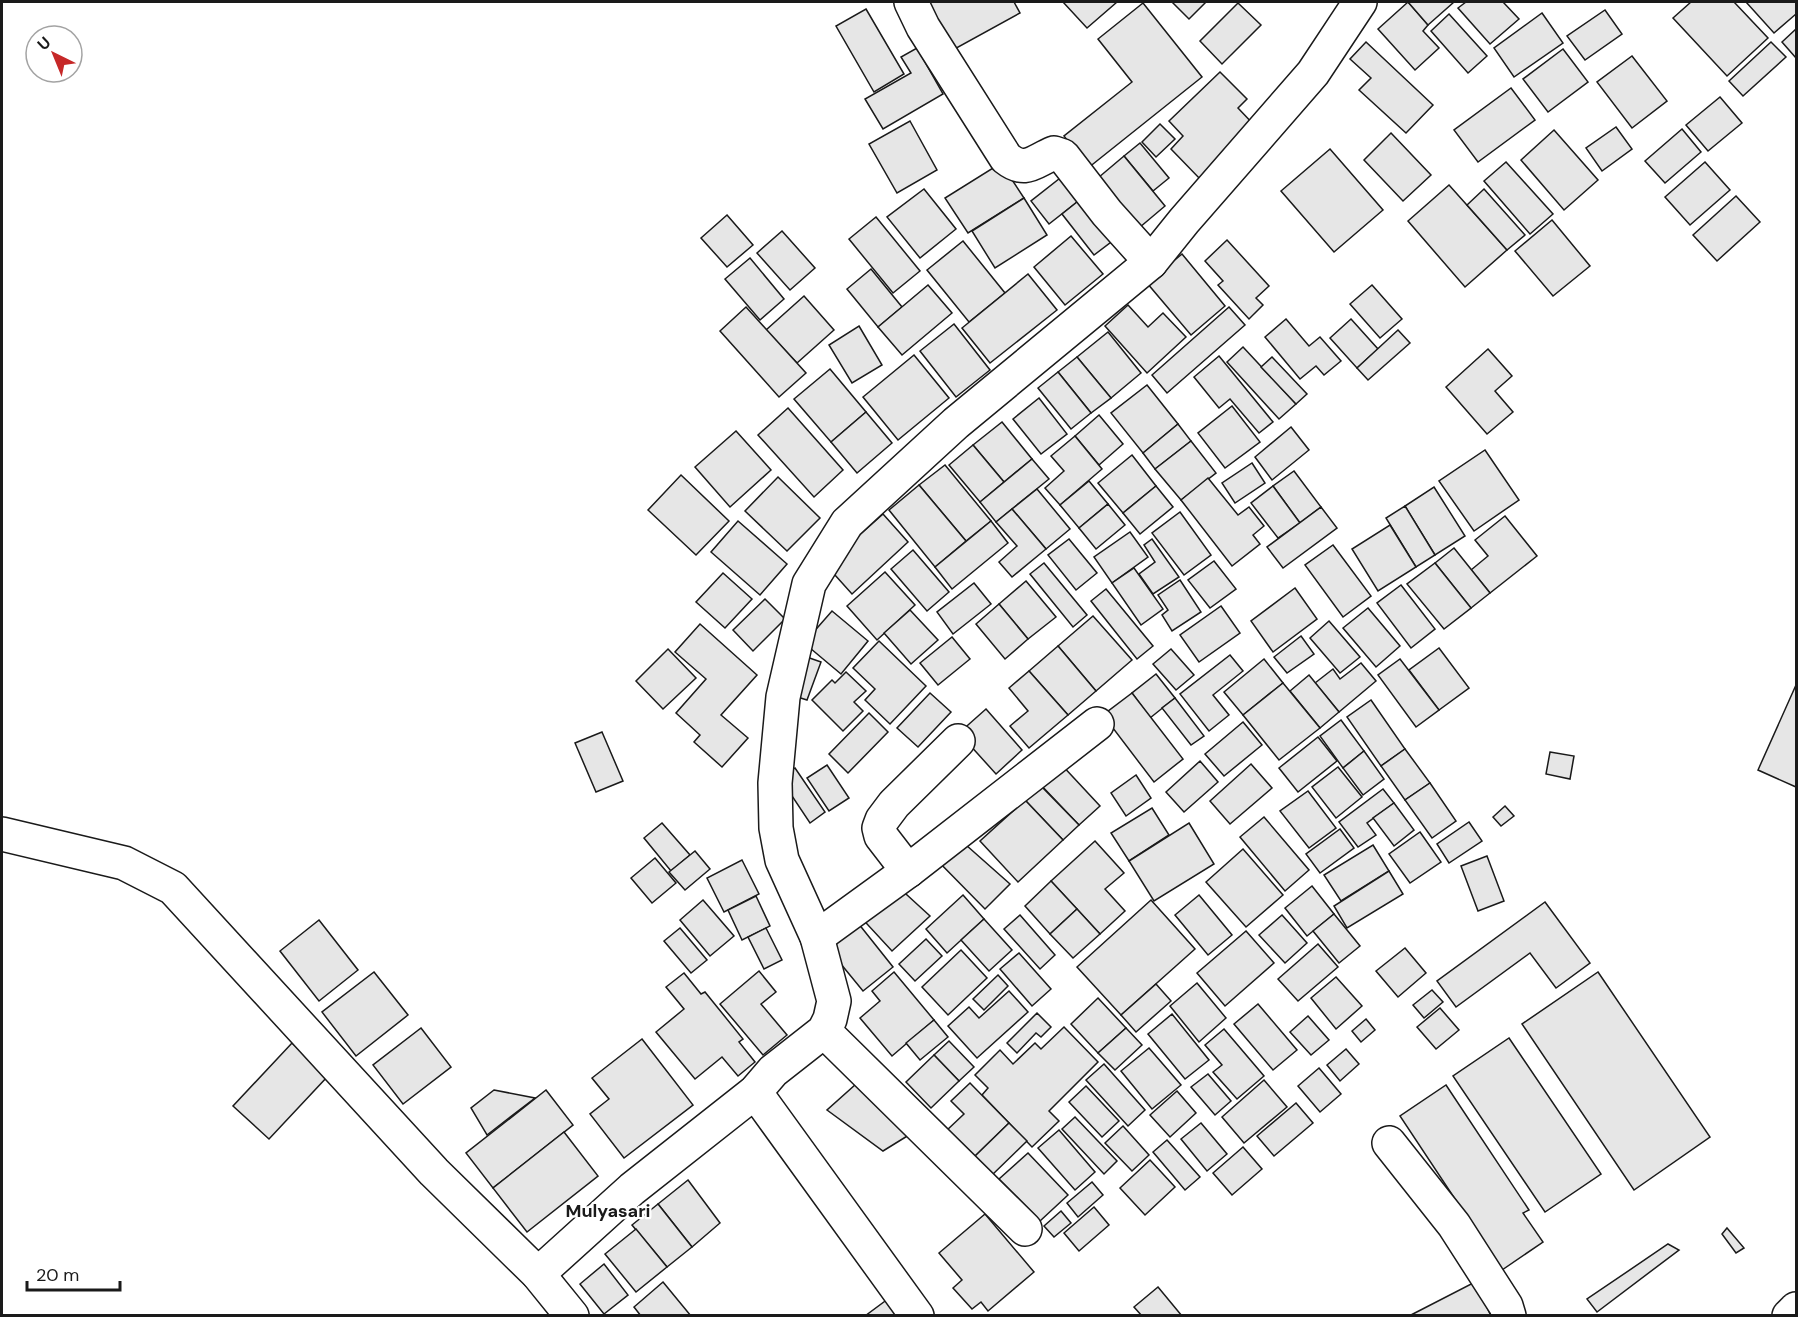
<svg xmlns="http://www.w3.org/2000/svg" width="1798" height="1317" font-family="'DM Sans',sans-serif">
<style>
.building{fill:#e6e6e6;stroke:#1a1a1a;stroke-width:1.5}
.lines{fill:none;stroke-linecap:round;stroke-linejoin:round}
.minor-casing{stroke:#1a1a1a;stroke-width:36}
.major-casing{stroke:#1a1a1a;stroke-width:36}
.minor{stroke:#fff;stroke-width:33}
.major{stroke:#fff;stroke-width:33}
.labels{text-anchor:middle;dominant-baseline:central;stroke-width:4.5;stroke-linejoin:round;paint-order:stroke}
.quarter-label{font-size:18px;font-weight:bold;fill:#1a1a1a;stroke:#fff}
</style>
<rect width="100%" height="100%" fill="#fff"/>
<g class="building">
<polygon points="925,2 1014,2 1020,13 951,51"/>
<polygon points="1063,2 1117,2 1087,28"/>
<polygon points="1172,2 1206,2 1189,19"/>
<polygon points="1408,2 1428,25 1423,31 1439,48 1415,70 1378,29"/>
<polygon points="1408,2 1454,2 1428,25"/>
<polygon points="1466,2 1503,2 1519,19 1490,44 1458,8"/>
<polygon points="1691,2 1734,2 1768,38 1727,76 1673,18"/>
<polygon points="1746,2 1796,2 1796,14 1774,33"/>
<polygon points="1143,3 1202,77 1088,168 1064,136 1132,82 1098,39"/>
<polygon points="1238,3 1261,25 1222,64 1200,41"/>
<polygon points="866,9 904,74 874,92 836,26"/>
<polygon points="1605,10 1622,34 1585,60 1567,36"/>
<polygon points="1542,13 1563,43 1514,77 1494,48"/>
<polygon points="1449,14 1487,56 1468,73 1431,31"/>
<polygon points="1796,29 1796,58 1782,42"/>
<polygon points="1366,42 1433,105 1406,133 1359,90 1371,78 1350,59"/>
<polygon points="1771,42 1786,57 1743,96 1729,81"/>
<polygon points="917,48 943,94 883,129 865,99 911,73 901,57"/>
<polygon points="1563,49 1588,82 1548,112 1523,79"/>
<polygon points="1632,56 1667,101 1632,128 1597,82"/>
<polygon points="1220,72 1247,99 1238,108 1256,127 1201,180 1171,149 1183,136 1169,121"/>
<polygon points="1511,88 1535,120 1478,162 1454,130"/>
<polygon points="1720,97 1742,123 1708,151 1686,125"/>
<polygon points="910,121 937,170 897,193 869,144"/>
<polygon points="1160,124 1175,139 1156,157 1142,142"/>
<polygon points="1616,127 1632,149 1602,171 1586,148"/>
<polygon points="1682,129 1701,152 1665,183 1645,161"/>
<polygon points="1554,130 1598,180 1564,210 1521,160"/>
<polygon points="1391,133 1431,175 1403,201 1364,160"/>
<polygon points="1140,143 1169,178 1153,191 1124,156"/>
<polygon points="1330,149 1383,210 1334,252 1281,191"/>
<polygon points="1124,156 1165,206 1133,233 1092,183"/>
<polygon points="1506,162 1553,214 1530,234 1484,181"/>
<polygon points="1705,162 1730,190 1690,225 1665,197"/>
<polygon points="1001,163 1024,198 968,233 945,198"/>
<polygon points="1064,175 1082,198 1049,224 1031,201"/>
<polygon points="1449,185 1507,250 1465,287 1408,221"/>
<polygon points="924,189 956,229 920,258 887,217"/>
<polygon points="1484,189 1525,235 1507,250 1467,205"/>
<polygon points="1736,196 1760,222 1717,261 1693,235"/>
<polygon points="1024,198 1047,235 995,268 972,231"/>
<polygon points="1082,198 1115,239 1094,255 1062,214"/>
<polygon points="727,215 753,245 727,267 701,238"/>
<polygon points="876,217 920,271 893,293 849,239"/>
<polygon points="1552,220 1590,266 1553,296 1515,251"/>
<polygon points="782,231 815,268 790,290 757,253"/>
<polygon points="1071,236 1103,274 1065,305 1034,267"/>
<polygon points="1227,240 1269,286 1256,298 1263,305 1249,319 1218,285 1223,281 1205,261"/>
<polygon points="963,241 1005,293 969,322 927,270"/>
<polygon points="1182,254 1225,306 1191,335 1147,283"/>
<polygon points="750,258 784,299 760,320 725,279"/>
<polygon points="871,269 902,307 878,327 847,289"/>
<polygon points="1028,274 1057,310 990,363 962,328"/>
<polygon points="928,285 952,313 902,355 878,327"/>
<polygon points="1372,285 1402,319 1380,338 1350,304"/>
<polygon points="804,296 834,330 797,363 766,330"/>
<polygon points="1128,305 1148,327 1163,313 1186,337 1147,373 1105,326"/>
<polygon points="746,307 806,373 779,397 720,331"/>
<polygon points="1229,307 1245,325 1167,393 1152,375"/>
<polygon points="1286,319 1309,346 1320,337 1341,361 1324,375 1316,366 1300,379 1265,337"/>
<polygon points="1351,319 1378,349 1357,368 1330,338"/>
<polygon points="954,324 990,370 956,397 920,351"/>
<polygon points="859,326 882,365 852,383 829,345"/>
<polygon points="1398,330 1410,343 1368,380 1357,368"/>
<polygon points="1108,332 1141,373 1111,398 1077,357"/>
<polygon points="1243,347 1296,404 1279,419 1227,362"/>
<polygon points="1488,349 1512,376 1495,391 1513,412 1487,434 1446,387"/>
<polygon points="914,355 949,398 898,440 863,397"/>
<polygon points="1219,356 1273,422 1259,433 1230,399 1219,408 1194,377"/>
<polygon points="1077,357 1111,398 1091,413 1058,372"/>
<polygon points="1272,357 1307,394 1296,404 1261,367"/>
<polygon points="830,369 866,412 831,442 794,399"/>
<polygon points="1058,372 1091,413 1071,429 1038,388"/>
<polygon points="1147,385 1178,424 1143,453 1111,413"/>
<polygon points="1039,398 1067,434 1041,454 1013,419"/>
<polygon points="1232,406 1260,442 1225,468 1198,433"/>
<polygon points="788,408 843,470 814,497 758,435"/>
<polygon points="866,412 892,443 857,473 831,442"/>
<polygon points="1099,415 1123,444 1099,465 1075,436"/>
<polygon points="1002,422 1032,459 1004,482 973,445"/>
<polygon points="1178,424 1191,441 1155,469 1143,453"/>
<polygon points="1291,427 1309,450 1272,480 1255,457"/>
<polygon points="736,431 771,470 730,507 695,467"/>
<polygon points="1075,436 1102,469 1060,505 1045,488 1064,471 1051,456"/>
<polygon points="1191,441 1216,473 1181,500 1155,469"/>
<polygon points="973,445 1004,482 980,502 949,465"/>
<polygon points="1485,450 1519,500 1474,531 1439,481"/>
<polygon points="1132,455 1156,486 1123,513 1098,483"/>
<polygon points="1032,459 1049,479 996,522 980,502"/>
<polygon points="1252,463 1265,483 1235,503 1222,483"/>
<polygon points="945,465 991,521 966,541 919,485"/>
<polygon points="1294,471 1321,507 1300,523 1273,486"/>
<polygon points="681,475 729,521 696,555 648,510"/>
<polygon points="778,477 820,518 787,551 745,511"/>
<polygon points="1208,478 1238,515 1249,507 1264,526 1253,535 1260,544 1232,566 1181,500"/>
<polygon points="1089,481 1108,504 1079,528 1060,505"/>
<polygon points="919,485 966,541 935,567 889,510"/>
<polygon points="1156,486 1173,507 1140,534 1123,513"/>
<polygon points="1273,486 1300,523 1278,538 1251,503"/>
<polygon points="1434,487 1465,536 1435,555 1405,506"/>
<polygon points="1037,489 1070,529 1046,549 1012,509"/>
<polygon points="1108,504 1125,525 1096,549 1079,528"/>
<polygon points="1405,506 1435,555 1416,567 1386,518"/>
<polygon points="1321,507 1337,528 1283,568 1267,547"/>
<polygon points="1012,509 1046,549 1012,577 999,562 1017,546 996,522"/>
<polygon points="1180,512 1211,555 1184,575 1152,533"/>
<polygon points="883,514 908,542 852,594 826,565"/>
<polygon points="1505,516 1537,556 1490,593 1471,570 1488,556 1475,540"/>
<polygon points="738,521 787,564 760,595 711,552"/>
<polygon points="991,521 1008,543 952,589 935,567"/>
<polygon points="1390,525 1416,567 1378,591 1352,549"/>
<polygon points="1130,532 1148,557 1112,583 1094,557"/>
<polygon points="1069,539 1097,573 1076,590 1048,555"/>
<polygon points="1152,539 1179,577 1153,594 1139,574 1155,562 1144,545"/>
<polygon points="1333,545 1371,596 1343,617 1305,565"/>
<polygon points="1454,548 1490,593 1471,608 1435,563"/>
<polygon points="913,550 949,592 927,611 891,569"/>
<polygon points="1214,561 1236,589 1210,608 1188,580"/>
<polygon points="1044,563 1087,615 1073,627 1030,574"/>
<polygon points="1435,563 1471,608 1444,629 1407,584"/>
<polygon points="1134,568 1163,609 1141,625 1112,583"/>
<polygon points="885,572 915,605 877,640 847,606"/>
<polygon points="723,573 752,599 725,628 696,602"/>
<polygon points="1180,580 1201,612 1172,631 1162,615 1168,610 1158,595"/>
<polygon points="1026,581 1056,617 1028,639 999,604"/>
<polygon points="974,583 991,604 953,634 937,612"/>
<polygon points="1401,585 1435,629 1411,648 1377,603"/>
<polygon points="1295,588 1317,619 1273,652 1251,621"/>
<polygon points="1106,589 1153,646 1137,659 1091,601"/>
<polygon points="765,599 785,619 753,651 733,630"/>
<polygon points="999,604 1028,639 1005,659 976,624"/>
<polygon points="1221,606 1240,633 1199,662 1180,635"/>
<polygon points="1368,608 1400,646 1376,667 1343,628"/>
<polygon points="910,610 938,640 911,664 884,633"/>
<polygon points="832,611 868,641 841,674 804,643"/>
<polygon points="1093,616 1132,660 1096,691 1058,646"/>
<polygon points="1329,621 1360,657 1340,673 1310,638"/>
<polygon points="700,624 757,675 721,715 748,738 722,767 694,742 700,735 676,713 706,679 675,652"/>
<polygon points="1301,636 1314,654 1287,673 1274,657"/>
<polygon points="952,637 970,659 938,685 920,663"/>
<polygon points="879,641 926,686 890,724 865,700 875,689 853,668"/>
<polygon points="1058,646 1096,691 1068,715 1029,671"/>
<polygon points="1439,648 1469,688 1439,710 1409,670"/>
<polygon points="668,649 696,678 663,709 636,681"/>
<polygon points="1171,649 1194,675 1176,690 1153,664"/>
<polygon points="801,655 821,662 807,700 788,694"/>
<polygon points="1230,655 1243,671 1213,695 1229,715 1209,731 1180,694"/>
<polygon points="1264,659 1283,683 1243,715 1224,692"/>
<polygon points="1400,659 1439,710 1416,727 1378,675"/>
<polygon points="1361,663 1376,681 1339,712 1315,683 1333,669 1340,679"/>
<polygon points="1029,671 1068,715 1029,748 1010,726 1028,711 1009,688"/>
<polygon points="846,672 866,691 854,702 863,711 843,731 812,700 832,680 835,683"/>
<polygon points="1156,674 1175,698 1150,718 1132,693"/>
<polygon points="1309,675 1339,712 1320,728 1290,691"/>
<polygon points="1283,683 1320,728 1279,760 1243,715"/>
<polygon points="1796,685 1796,787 1758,770"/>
<polygon points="930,693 951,712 918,747 897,728"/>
<polygon points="1132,693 1183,759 1154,782 1103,715"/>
<polygon points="1175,698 1204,736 1191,745 1162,708"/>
<polygon points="1371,700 1405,749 1381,766 1347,717"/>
<polygon points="986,709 1022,750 996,774 959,733"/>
<polygon points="869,713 888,732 848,773 829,754"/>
<polygon points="1341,720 1364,751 1343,768 1320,736"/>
<polygon points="1243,722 1262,745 1224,776 1205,754"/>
<polygon points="602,732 623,781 596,792 575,743"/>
<polygon points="1318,737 1337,761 1298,792 1279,768"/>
<polygon points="1405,749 1430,783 1405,800 1381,766"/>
<polygon points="1364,751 1384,779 1363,795 1343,768"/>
<polygon points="1550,752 1574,756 1570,779 1546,774"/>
<polygon points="1200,761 1218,782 1184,812 1166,792"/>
<polygon points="1059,762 1100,806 1079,825 1038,782"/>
<polygon points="1251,764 1272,788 1230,824 1210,801"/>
<polygon points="827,765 849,798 829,811 807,778"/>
<polygon points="1338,767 1362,797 1336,818 1312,787"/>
<polygon points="795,768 825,812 810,823 780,778"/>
<polygon points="1136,775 1151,798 1126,816 1111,793"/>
<polygon points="1430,783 1456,821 1432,838 1405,800"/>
<polygon points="1040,785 1079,825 1063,840 1025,800"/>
<polygon points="1383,789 1394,803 1367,823 1376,835 1358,847 1339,822"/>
<polygon points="1308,791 1336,828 1309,848 1280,811"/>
<polygon points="1025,800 1063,840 1018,882 980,841"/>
<polygon points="1394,803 1414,830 1394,846 1373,818"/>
<polygon points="1505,806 1514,816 1501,826 1493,817"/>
<polygon points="1152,808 1169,835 1129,861 1111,833"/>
<polygon points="1264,817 1309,870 1285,891 1240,837"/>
<polygon points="1469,822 1482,841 1449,863 1437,844"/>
<polygon points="662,823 690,855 671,871 644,838"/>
<polygon points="1189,823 1214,864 1154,901 1129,861"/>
<polygon points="1340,829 1354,848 1320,873 1306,854"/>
<polygon points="1420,832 1441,862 1410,883 1389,854"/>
<polygon points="957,837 1010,884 985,909 933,856"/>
<polygon points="1095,841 1124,873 1105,889 1125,911 1100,934 1051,881"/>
<polygon points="1373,845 1389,871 1341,901 1324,875"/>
<polygon points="1243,849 1283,895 1246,927 1206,882"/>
<polygon points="695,851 710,869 685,890 669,872"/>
<polygon points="1487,856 1504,901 1478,911 1461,866"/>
<polygon points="655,858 676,883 652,903 631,878"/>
<polygon points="742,860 759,894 724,912 707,878"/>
<polygon points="1389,871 1403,894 1347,928 1334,906"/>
<polygon points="1051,881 1077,909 1050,934 1025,906"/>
<polygon points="895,884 930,916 892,951 855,911"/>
<polygon points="1312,886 1334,914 1307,936 1285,908"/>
<polygon points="963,895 984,919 947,953 926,929"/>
<polygon points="1199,895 1232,935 1208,955 1175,915"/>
<polygon points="756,896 770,926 742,940 728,910"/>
<polygon points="703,900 734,936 710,956 680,920"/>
<polygon points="1151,900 1195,949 1121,1015 1077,967"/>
<polygon points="1545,902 1590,963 1556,988 1530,953 1456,1007 1437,981"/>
<polygon points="1077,909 1100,934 1073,958 1050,934"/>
<polygon points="1334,914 1360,946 1339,963 1313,931"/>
<polygon points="1020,915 1055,955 1040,969 1004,929"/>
<polygon points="1282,915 1307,943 1285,963 1259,935"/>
<polygon points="984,919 1012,950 989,971 961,940"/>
<polygon points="319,920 358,970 319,1001 280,951"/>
<polygon points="858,923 893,967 863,991 827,947"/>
<polygon points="680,928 707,960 691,973 664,941"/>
<polygon points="766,928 782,960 764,969 748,937"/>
<polygon points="1246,931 1274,963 1225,1006 1197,973"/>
<polygon points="926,939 942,956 915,981 899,964"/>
<polygon points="1318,944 1338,967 1298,1001 1278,979"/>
<polygon points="1405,948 1426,973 1398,997 1376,971"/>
<polygon points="961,950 987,978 948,1015 922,987"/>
<polygon points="1019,953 1051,989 1032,1006 1000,969"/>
<polygon points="759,971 776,992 761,1004 787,1035 763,1055 720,1004"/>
<polygon points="374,972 408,1015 356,1056 322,1012"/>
<polygon points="894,972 934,1020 892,1056 860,1018 880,1001 872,991"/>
<polygon points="1598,972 1710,1137 1634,1190 1522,1024"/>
<polygon points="684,973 701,994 705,992 743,1039 739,1042 755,1062 738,1076 722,1057 695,1079 656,1032 684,1009 666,987"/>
<polygon points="998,975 1008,986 984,1010 973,999"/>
<polygon points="1336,977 1362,1006 1336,1029 1311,998"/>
<polygon points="1197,983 1226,1018 1199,1042 1170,1006"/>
<polygon points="1156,984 1171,1001 1136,1032 1121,1015"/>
<polygon points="1432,990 1443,1002 1424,1018 1413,1005"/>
<polygon points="1009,991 1028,1012 977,1058 948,1026 969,1007 979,1018"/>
<polygon points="1098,998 1126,1028 1098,1053 1071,1024"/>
<polygon points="1258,1004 1297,1050 1273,1070 1234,1024"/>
<polygon points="1440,1008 1459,1030 1436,1049 1417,1027"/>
<polygon points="1037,1013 1051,1027 1041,1037 1036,1033 1017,1053 1007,1043"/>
<polygon points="1172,1014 1209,1060 1185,1079 1148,1034"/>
<polygon points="1308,1016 1329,1040 1311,1055 1290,1032"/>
<polygon points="1366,1019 1375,1030 1361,1042 1352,1031"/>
<polygon points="934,1020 948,1037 920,1060 906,1043"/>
<polygon points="1064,1027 1098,1062 1049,1111 1059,1121 1032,1147 982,1095 988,1088 975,1075 1000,1050 1013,1064 1035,1043 1041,1049"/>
<polygon points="421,1028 451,1067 403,1104 373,1065"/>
<polygon points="1126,1028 1142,1045 1115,1070 1098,1053"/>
<polygon points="1224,1029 1264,1076 1237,1099 1213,1072 1222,1065 1205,1045"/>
<polygon points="1509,1038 1601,1174 1545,1212 1453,1076"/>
<polygon points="642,1039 693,1105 624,1158 590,1114 609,1099 592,1078"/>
<polygon points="949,1041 974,1067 959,1081 934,1055"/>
<polygon points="292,1043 328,1076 269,1139 233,1106"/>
<polygon points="1149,1048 1181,1085 1152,1109 1121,1071"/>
<polygon points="1346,1049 1359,1064 1340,1081 1327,1065"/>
<polygon points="934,1055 959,1081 931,1108 906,1082"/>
<polygon points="1104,1064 1145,1110 1128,1126 1086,1080"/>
<polygon points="1319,1068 1341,1094 1320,1112 1298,1086"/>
<polygon points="1208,1074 1231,1101 1215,1115 1191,1087"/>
<polygon points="865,1076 917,1130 883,1151 827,1110"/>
<polygon points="1264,1080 1287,1107 1244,1143 1222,1117"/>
<polygon points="970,1083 1009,1123 972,1159 946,1131 964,1114 951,1101"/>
<polygon points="1446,1085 1529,1210 1523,1213 1543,1242 1502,1270 1400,1116"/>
<polygon points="1086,1086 1119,1121 1102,1137 1069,1102"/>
<polygon points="494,1090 535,1098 487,1135 471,1108"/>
<polygon points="546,1090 573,1125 493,1188 466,1153"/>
<polygon points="1177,1091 1196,1113 1170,1137 1150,1115"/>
<polygon points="1296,1103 1313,1123 1274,1156 1257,1136"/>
<polygon points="1075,1117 1117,1161 1104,1174 1062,1129"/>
<polygon points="1009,1123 1027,1141 990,1177 972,1159"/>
<polygon points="1201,1123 1227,1154 1207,1171 1181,1139"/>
<polygon points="1123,1126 1149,1155 1132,1171 1105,1143"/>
<polygon points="1059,1130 1095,1172 1075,1190 1038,1148"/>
<polygon points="564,1132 598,1176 527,1232 493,1188"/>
<polygon points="1167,1140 1200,1177 1185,1190 1153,1152"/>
<polygon points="1243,1147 1262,1169 1232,1195 1213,1173"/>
<polygon points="1028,1153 1068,1195 1040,1221 999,1179"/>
<polygon points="1150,1160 1175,1187 1145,1215 1120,1188"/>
<polygon points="688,1180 720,1223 692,1247 658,1204"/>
<polygon points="1092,1182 1103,1195 1078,1217 1067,1203"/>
<polygon points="658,1204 692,1247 667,1267 632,1225"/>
<polygon points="1094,1207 1109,1225 1079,1251 1064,1233"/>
<polygon points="1061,1211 1071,1223 1054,1237 1044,1226"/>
<polygon points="985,1214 1034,1272 988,1311 981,1302 972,1309 953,1288 962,1280 939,1253"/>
<polygon points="1727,1228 1744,1248 1736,1253 1722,1234"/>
<polygon points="636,1229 667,1267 636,1292 605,1254"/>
<polygon points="1668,1244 1679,1250 1597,1312 1587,1299"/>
<polygon points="604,1264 628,1295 604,1314 580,1284"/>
<polygon points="663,1282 691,1316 641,1316 634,1307"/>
<polygon points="1475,1282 1491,1316 1409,1316"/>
<polygon points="1158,1287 1182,1316 1142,1316 1134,1307"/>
<polygon points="896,1293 912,1316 865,1316"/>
</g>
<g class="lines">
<g class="minor-casing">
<g id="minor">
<path d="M911,2l12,25 83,131c20,16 28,3 48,-5l9,3 44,57 44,49"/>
<polyline points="2,834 124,863 173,888 434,1172 538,1274 572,1316"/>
<polyline points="908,871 881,836 879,828 882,820 894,804 958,741"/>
<polyline points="817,937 908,871 1097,724"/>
<polyline points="824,1031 1025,1229"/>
<polyline points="755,1092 917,1316"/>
<polyline points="1389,1143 1454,1225 1506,1306 1509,1316"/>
<polyline points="538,1274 632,1189 755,1092 773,1071 824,1031 830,1019 834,1001 817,937 782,860 776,828 775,783 783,697 809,584 847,523 956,423 1151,262 1184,221 1313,73 1360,2"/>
</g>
</g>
<g class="major-casing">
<polyline id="major" points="1789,1316 1796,1309"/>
</g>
<use href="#minor" class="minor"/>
<use href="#major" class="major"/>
</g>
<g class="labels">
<g class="quarter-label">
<text x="608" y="1211">Mulyasari</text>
</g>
</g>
<rect width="1798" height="1317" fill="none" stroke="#1a1a1a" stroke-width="6"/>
<g transform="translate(54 54) rotate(317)"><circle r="28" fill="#ffffff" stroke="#a3a3a3" stroke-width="1.5"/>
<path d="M0-4.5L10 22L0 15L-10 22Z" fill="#c62828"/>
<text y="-9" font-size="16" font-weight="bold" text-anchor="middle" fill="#1a1a1a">U</text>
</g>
<path d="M27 1281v9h93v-9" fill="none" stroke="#1a1a1a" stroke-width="3"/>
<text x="36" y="1281" font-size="18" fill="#1a1a1a" stroke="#ffffff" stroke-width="4.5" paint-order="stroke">20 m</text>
</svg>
